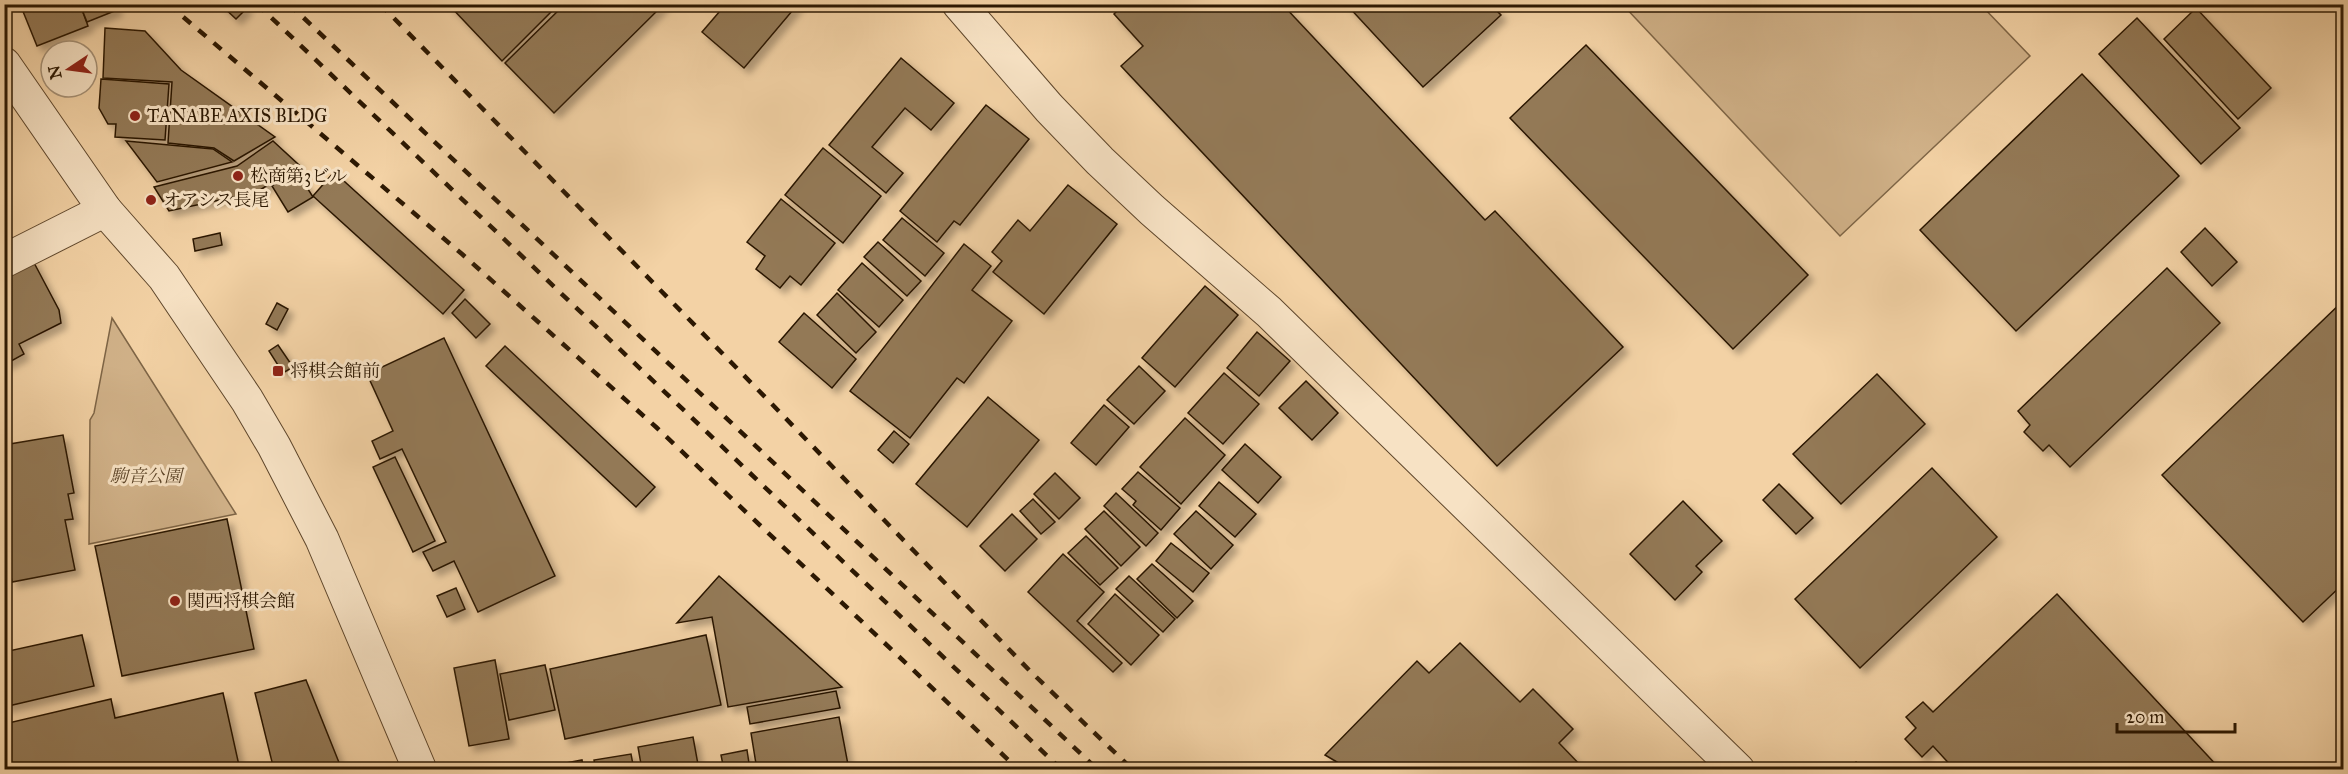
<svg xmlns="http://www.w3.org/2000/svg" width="2348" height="774" font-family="'IM FELL Great Primer','Noto Serif JP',serif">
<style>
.green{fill:#d1b289;stroke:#7e6546;stroke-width:1.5}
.building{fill:#937957;stroke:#2c1802;stroke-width:1.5;filter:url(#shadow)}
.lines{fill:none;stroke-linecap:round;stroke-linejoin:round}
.minor-casing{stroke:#5e462b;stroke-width:35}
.tertiary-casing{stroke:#5e462b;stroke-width:35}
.minor{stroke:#f7e2c4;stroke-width:33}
.tertiary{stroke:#f7e2c4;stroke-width:33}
.rail{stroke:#2c1802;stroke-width:4.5;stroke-dasharray:10 10;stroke-linecap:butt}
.poi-dot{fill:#8f2418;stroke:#f7e2c4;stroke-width:2}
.labels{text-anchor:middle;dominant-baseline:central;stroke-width:6;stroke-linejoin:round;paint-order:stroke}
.poi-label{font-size:18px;fill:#2c1802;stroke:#f7e2c4;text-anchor:start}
.park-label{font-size:18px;font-style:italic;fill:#5e462a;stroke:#f7e2c4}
</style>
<defs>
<filter id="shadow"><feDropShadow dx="5.5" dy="5.5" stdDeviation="3" flood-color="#0004"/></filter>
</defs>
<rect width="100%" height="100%" fill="#f3d2a5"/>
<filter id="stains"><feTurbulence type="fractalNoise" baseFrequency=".00333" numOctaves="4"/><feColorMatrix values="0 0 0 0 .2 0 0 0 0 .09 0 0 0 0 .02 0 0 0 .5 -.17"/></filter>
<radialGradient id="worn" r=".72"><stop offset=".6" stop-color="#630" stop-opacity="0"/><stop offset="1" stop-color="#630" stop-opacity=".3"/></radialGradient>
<g class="green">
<polygon points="1623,5 1981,5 2030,56 1840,236"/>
<polygon points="112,318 236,514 89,544 90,420 94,413"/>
</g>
<g class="building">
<polygon points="20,4 87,4 81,7 88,26 37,46"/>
<polygon points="87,4 115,4 117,10 87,22 81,7"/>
<polygon points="220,4 243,4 247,8 236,19"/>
<polygon points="448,4 559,4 502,61"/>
<polygon points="565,4 664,4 554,113 505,63"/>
<polygon points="726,4 798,4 744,68 702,32"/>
<polygon points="1124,4 1282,4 1485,220 1495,211 1623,347 1497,466 1121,66 1143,46 1114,14"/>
<polygon points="1346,4 1490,4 1501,15 1423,87"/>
<polygon points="2196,8 2271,88 2238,119 2164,39"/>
<polygon points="2137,18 2240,128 2201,164 2099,54"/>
<polygon points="105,28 145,31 181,70 275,137 234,161 214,148 168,143 172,82 103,78"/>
<polygon points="1586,45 1808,275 1733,349 1510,118"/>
<polygon points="901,58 954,103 931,130 905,108 872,147 903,173 886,193 829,145"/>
<polygon points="2082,74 2179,176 2016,331 1920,230"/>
<polygon points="101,79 169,84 165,140 115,137 116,124 108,124 99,108"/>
<polygon points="986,105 1029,139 960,225 954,221 937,242 900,211"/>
<polygon points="126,141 213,149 232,162 157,182"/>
<polygon points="273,141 299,165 257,192 169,211 154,187 237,166"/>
<polygon points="823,148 881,196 843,243 785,195"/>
<polygon points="296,170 313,197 288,212 272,186"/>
<polygon points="334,172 464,290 443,314 313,196"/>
<polygon points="1068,185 1117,224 1044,314 993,272 1002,261 992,252 1018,220 1030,231"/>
<polygon points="781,199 835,243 801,285 790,276 780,288 756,269 765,256 747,242"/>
<polygon points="902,218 944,253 925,276 883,240"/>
<polygon points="2205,228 2237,262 2212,286 2181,252"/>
<polygon points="220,233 222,245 195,251 193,239"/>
<polygon points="878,242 921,281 907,296 864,257"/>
<polygon points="964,244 991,266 972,290 1012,321 964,383 957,378 910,438 850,391"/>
<polygon points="32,259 59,310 61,323 19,344 24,354 4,365 4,273"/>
<polygon points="862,263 903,300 879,327 838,290"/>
<polygon points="2167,268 2220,323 2070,467 2049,445 2043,451 2024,432 2030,425 2018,411"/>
<polygon points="1205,286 1238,315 1175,387 1142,358"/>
<polygon points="837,293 876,332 856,353 817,315"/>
<polygon points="465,299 490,324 476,338 452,313"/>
<polygon points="2344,300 2344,583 2303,622 2162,475"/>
<polygon points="277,303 288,309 277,330 266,324"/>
<polygon points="804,313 856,359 832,388 779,342"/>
<polygon points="1257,332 1290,361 1259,396 1227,368"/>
<polygon points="444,338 555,576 478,612 454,561 433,571 423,552 446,542 402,449 380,459 372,441 393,431 367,374"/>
<polygon points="278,345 293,367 283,373 269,351"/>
<polygon points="505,346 655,487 636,507 486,366"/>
<polygon points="1139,366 1165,391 1134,424 1107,400"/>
<polygon points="1224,373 1259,404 1223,444 1188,413"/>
<polygon points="1877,374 1925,424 1841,504 1793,454"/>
<polygon points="1306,381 1338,413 1312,440 1279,408"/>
<polygon points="988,397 1039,440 967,527 916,484"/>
<polygon points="1104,405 1129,427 1096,465 1071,443"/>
<polygon points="1185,418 1225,455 1181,504 1140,467"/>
<polygon points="894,431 909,444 893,463 878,450"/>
<polygon points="63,435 74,493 68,494 73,519 65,520 75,570 12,582 4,538 4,518 7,517 4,503 4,445"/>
<polygon points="1245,444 1281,477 1258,503 1222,470"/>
<polygon points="395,457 435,541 413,552 373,467"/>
<polygon points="1932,468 1997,537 1860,668 1795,599"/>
<polygon points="1138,472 1180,508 1161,530 1133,505 1136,501 1122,489"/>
<polygon points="1055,473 1080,498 1059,519 1034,494"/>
<polygon points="1219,482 1256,514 1235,537 1199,506"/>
<polygon points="1779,484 1813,518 1796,534 1763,500"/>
<polygon points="1116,493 1158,533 1146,546 1104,506"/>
<polygon points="1033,499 1055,522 1041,534 1020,511"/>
<polygon points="1683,501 1722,541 1696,566 1702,572 1675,600 1630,554"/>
<polygon points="1104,511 1140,547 1121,566 1085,529"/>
<polygon points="1196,511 1233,545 1211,569 1174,534"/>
<polygon points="1012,514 1037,539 1005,571 980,546"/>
<polygon points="227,519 254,649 122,676 95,546"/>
<polygon points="1086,536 1118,568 1100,585 1068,553"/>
<polygon points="1171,543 1209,573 1193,592 1156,561"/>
<polygon points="1063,554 1104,592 1077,621 1122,663 1113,672 1028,592"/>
<polygon points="1152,564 1193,601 1177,618 1137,579"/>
<polygon points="719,576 842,687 728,707 712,617 677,623"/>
<polygon points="1129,576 1175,619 1163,632 1116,589"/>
<polygon points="456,588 465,609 447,617 437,596"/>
<polygon points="1115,594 1159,635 1131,665 1088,624"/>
<polygon points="2057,594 2221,770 1955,770 1933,746 1922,757 1905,739 1916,728 1906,717 1923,702 1933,712"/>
<polygon points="82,635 94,686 4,707 4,652"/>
<polygon points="706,635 721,705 565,739 550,669"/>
<polygon points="1460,643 1520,702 1533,689 1573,729 1559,743 1585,770 1330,770 1337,762 1325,755 1417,661 1429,673"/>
<polygon points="495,660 509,739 469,746 454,668"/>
<polygon points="545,665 555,710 509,720 500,674"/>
<polygon points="306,680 342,770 274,770 255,693"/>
<polygon points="836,691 840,708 750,724 747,707"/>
<polygon points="223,693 240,770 4,770 4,760 6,759 4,724 111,699 115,718"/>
<polygon points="839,717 849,770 757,770 751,733"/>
<polygon points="693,737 699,770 642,770 638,747"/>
<polygon points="747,750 750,770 724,770 721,755"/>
<polygon points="631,754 634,770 596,770 594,760"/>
<polygon points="582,760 584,770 530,770"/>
<polygon points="1856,762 1863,770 1848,770"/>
</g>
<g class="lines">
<g class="minor-casing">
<polyline id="minor" points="4,261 105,210"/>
</g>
<g class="tertiary-casing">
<g id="tertiary">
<polyline points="959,4 1049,108 1100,161 1152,210 1269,312 1738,770"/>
<polyline points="4,64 105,210 164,277 247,400 274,446 322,539 420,770"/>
</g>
</g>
<use href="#minor" class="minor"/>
<use href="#tertiary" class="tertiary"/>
<g class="rail">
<polyline points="168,4 462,254 656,427 1019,770"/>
<polyline points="257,4 1062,770"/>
<polyline points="289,4 1098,770"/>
<polyline points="380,4 768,400 1030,671 1133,770"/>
</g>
</g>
<g class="poi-dot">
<circle cx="135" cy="116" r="6"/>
<circle cx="238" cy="176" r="6"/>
<circle cx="151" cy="200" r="6"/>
<rect x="272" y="365" width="12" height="12" rx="3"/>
<circle cx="175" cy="601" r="6"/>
</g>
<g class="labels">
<g class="poi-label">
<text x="147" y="116">TANABE AXIS BLDG</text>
<text x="250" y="176">松商第3ビル</text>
<text x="163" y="200">オアシス長尾</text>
<text x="290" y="371">将棋会館前</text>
<text x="187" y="601">関西将棋会館</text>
</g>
<g class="park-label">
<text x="146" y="476">駒音公園</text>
</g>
</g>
<rect width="2348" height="774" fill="none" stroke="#f3d2a5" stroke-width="24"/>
<rect x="6" y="6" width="2336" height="762" fill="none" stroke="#2c1802" stroke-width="3"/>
<rect x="12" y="12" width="2324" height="750" fill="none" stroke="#2c1802" stroke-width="1.5"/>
<g transform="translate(69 69) rotate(257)"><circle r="28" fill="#f7e2c4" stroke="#a69176" stroke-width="1.5"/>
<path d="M0-4.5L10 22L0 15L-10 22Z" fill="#8f2418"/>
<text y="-9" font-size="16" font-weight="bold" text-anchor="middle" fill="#2c1802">N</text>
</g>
<path d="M2117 723v9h118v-9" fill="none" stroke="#2c1802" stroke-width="3"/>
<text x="2126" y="723" font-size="18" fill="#2c1802" stroke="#f7e2c4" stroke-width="4.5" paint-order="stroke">20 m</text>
<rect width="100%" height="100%" filter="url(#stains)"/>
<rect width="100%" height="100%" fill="url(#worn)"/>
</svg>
